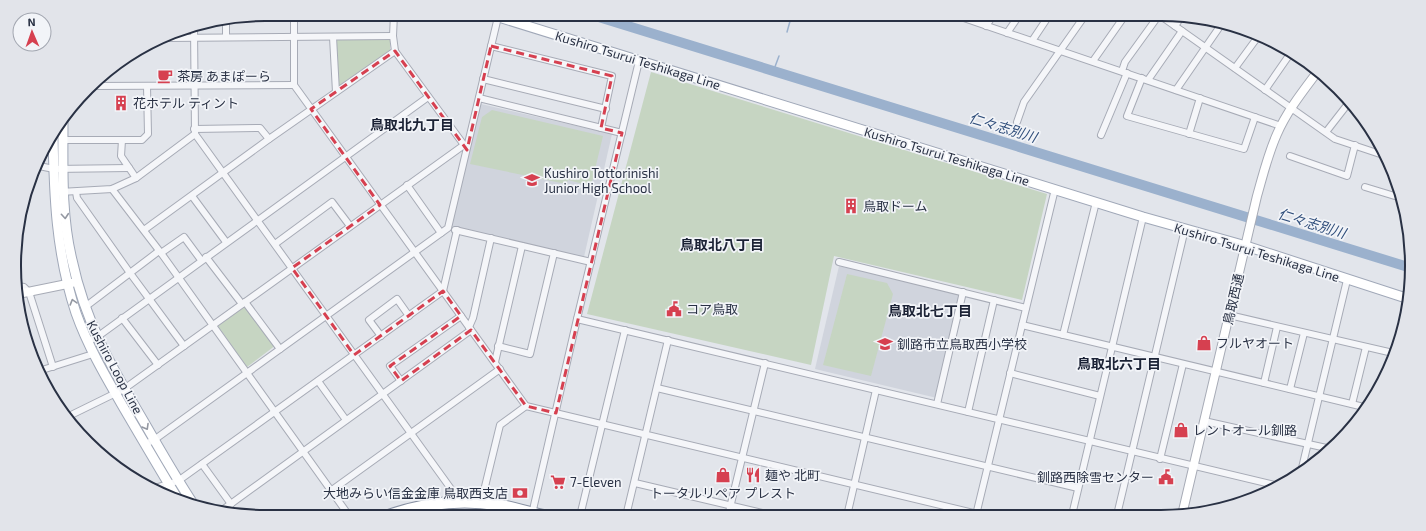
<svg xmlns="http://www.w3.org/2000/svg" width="1426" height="531" font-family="'Exo 2','Noto Sans JP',sans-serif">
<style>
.built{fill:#d0d4dd}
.green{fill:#c6d5c2}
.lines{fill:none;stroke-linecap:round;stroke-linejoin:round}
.stream{stroke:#9bb1cd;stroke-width:1.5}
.river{stroke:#9bb1cd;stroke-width:10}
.street-casing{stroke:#a7abb6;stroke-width:8}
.secondary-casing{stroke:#a7abb6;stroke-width:10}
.primary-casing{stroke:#a0a8b8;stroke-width:11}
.highway-casing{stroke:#8891a3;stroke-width:13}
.street{stroke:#f5f6f9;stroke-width:6}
.secondary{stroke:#fff;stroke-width:8}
.primary{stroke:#fff;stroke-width:9}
.highway{stroke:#fff;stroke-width:11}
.oneway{stroke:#9498a2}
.marked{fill:none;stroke:#d64050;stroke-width:3;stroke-dasharray:8 5;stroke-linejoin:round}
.labels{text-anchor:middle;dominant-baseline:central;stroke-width:3.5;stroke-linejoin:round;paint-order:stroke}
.street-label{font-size:13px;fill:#293144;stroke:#f2f4f8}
.poi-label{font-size:13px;fill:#293144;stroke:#f2f4f8;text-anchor:start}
.neighbourhood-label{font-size:14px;font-weight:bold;fill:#1b2235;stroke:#f2f4f8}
.water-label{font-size:14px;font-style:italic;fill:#304e7b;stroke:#f2f4f8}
.rim{fill:none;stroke:#293144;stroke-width:2}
</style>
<rect width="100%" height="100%" fill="#e2e5eb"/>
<g class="built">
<polygon points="481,104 612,134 584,257 452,226"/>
<polygon points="839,266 960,294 937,398 815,369"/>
</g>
<g class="green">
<polygon points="335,39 390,39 390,50 337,87"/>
<polygon points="651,72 1047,194 1022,300 834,256 811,365 587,314"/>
<polygon points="492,110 603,136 591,186 568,180 566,184 470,164 482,117"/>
<polygon points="847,274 887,283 893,294 871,376 823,365"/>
<polygon points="247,305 276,345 247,367 218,326"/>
</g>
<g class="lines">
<g class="stream">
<polyline points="787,32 792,14"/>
<polyline points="773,72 779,56"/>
</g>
<polyline class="river" points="589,14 1408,267"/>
<g class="street-casing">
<g id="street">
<polyline points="294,14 294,85 526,406 982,515"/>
<polyline points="394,14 393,36 395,51 464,145 467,145"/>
<polyline points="952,14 1281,126"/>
<polyline points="1158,14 1335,139 1383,155"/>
<polyline points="226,21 226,37"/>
<polyline points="194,26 195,134 454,493 456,502"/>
<polyline points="986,26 994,14"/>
<polyline points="1175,26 1181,17"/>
<polyline points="1007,33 1020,14"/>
<polyline points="333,37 336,92"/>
<polyline points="167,38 393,36"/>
<polyline points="1032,41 1050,14"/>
<polyline points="491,46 612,76 601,128"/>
<polyline points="1093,61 1126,14"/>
<polyline points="1235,68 1257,38"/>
<polyline points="1122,71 1125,62 1159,15"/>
<polyline points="1142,78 1127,116 1244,149 1255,117"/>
<polyline points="483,79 606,109"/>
<polyline points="1148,80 1182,31"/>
<polyline points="92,86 294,85"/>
<polyline points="1176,90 1223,22"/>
<polyline points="1265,90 1290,54"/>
<polyline points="479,98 622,133"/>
<polyline points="1017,122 1024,102 1086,14"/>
<polyline points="194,129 260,128 269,139"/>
<polyline points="1326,132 1347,105"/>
<polyline points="1189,134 1200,98"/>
<polyline points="1101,135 1127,73"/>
<polyline points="63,140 122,140"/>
<polyline points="1290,156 1347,176 1355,145"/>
<polyline points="39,166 54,169 129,168"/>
<polyline points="136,178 121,156 122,140 142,140 148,134 147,86"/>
<polyline points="407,185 441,233"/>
<polyline points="1365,187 1398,197"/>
<polyline points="112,189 161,253 350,517"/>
<polyline points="60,192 112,189 136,178 195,134"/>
<polyline points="76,192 77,198 130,273 184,346"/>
<polyline points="192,196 226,242"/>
<polyline points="144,230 269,139 395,51"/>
<polyline points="455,230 591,262"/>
<polyline points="275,244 332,202 350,226"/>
<polyline points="161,253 184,237 201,260"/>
<polyline points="206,257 242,304"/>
<polyline points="839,262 1026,308"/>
<polyline points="18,286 24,287 29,292 53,367"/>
<polyline points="245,302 280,349"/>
<polyline points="85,307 159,251"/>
<polyline points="1229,315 1393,353"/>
<polyline points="122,318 158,365"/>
<polyline points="577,319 1279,486"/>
<polyline points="1022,325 1368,408"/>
<polyline points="469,327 473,318 491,238"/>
<polyline points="1063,335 1096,202"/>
<polyline points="381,336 369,320 397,299 409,316"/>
<polyline points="88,341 97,337 428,97"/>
<polyline points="498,346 530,354 554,253"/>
<polyline points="495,362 522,246"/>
<polyline points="42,370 93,354"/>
<polyline points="1010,373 1100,396"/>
<polyline points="318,381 346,420"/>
<polyline points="401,381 390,366 461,316"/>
<polyline points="1264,383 1277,327"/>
<polyline points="657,388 1078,488"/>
<polyline points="1290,389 1304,333"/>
<polyline points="937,404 963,292"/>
<polyline points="1352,404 1366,347"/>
<polyline points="968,412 994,300"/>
<polyline points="67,417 124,389 464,145"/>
<polyline points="1204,421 1331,449"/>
<polyline points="145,444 154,440 448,228 498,17"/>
<polyline points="1160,459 1183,364"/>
<polyline points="202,464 231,504"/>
<polyline points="1301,472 1347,280"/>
<polyline points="635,483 775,516"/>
<polyline points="158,487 178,481 443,291 457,230"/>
<polyline points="332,490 500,369"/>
<polyline points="481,503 500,425 526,406"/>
<polyline points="221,511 471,330"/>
<polyline points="532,514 577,319 639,61"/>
<polyline points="976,515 1055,189"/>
<polyline points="1072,515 1143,217"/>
<polyline points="1117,515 1185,229"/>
<polyline points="580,516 625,330"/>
<polyline points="626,516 668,340"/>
<polyline points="728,516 765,363"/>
<polyline points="847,516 876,390"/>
</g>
</g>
<g class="secondary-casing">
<g id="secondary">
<polyline points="18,294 72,283"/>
<path d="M1182,515l75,-319c6,-21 11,-42 20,-62 10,-23 26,-43 41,-63"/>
</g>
</g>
<g class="primary-casing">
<g id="primary">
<polyline points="489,14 1143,217 1246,246 1406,298"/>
<path d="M63,121c0,46 -2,94 9,139 13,62 40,108 72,162 16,28 32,56 50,83"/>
<path d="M53,133c1,62 3,120 23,180 12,34 31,66 49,97 17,29 34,58 51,86"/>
</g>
</g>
<g class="highway-casing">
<path id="highway" d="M384,517c36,-13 76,-19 115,-12 16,3 31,8 47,11"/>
</g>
<use href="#street" class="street"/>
<use href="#secondary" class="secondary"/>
<use href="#primary" class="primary"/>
<use href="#highway" class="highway"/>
</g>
<defs><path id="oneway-chevron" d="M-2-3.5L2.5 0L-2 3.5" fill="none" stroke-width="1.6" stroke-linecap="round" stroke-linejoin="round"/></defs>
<g class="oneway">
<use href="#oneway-chevron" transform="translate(65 216) rotate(85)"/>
<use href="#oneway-chevron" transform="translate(73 302) rotate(-106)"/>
<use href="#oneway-chevron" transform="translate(146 427) rotate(60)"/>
</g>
<path class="marked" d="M491,46l121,30 -11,52 21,5 -66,280 -30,-7 -55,-76 -70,51 -11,-15 71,-50 -18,-25 -89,64 -62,-87 88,-63 -69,-96 84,-58 72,99z"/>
<defs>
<g id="cafe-bare" transform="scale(1.2)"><path d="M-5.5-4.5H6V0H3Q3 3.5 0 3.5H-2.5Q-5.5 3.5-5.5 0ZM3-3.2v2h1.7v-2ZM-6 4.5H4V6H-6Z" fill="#d64050" stroke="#f2f4f8" stroke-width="2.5" paint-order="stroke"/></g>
<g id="building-bare" transform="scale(1.2)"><path d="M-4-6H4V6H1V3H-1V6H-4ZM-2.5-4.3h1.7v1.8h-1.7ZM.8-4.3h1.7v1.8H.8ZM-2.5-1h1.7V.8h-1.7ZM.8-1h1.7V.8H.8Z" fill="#d64050" stroke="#f2f4f8" stroke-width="2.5" paint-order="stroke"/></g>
<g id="school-bare" transform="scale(1.2)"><path d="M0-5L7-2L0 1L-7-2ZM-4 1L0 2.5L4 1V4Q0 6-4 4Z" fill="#d64050" stroke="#f2f4f8" stroke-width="2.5" paint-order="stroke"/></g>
<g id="civic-bare" transform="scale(1.2)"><path d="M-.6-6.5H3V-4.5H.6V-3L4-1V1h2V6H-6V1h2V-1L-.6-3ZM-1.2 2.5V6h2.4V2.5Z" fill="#d64050" stroke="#f2f4f8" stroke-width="2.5" paint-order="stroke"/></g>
<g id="shop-bare" transform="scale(1.2)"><path d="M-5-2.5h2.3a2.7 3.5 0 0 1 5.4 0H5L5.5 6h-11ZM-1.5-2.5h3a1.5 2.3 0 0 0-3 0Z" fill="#d64050" stroke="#f2f4f8" stroke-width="2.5" paint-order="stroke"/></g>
<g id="restaurant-bare" transform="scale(1.2)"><path d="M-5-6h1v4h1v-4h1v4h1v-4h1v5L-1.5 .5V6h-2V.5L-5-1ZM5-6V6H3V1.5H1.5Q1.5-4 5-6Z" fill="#d64050" stroke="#f2f4f8" stroke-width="2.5" paint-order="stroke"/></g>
<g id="supermarket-bare" transform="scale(1.2)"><path d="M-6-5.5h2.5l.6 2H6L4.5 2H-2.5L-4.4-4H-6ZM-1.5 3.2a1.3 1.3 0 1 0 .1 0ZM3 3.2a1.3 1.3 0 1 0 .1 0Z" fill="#d64050" stroke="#f2f4f8" stroke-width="2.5" paint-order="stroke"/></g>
<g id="bank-bare" transform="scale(1.2)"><path d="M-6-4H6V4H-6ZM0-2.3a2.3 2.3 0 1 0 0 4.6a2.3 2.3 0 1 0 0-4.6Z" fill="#d64050" stroke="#f2f4f8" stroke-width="2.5" paint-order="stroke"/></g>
</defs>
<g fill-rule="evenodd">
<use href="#cafe-bare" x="165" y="76"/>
<use href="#building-bare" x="121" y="103"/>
<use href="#school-bare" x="532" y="180"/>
<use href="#building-bare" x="851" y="206"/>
<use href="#civic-bare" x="674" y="309"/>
<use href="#shop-bare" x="1204" y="343"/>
<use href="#school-bare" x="885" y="344"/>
<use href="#shop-bare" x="1181" y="430"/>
<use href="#shop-bare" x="723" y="475"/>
<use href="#restaurant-bare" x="753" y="475"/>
<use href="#civic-bare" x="1166" y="477"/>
<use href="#supermarket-bare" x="558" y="482"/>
<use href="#bank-bare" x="520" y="493"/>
</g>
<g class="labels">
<g class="street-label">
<text transform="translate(638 60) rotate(17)">Kushiro Tsurui Teshikaga Line</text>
<text transform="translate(947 156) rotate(17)">Kushiro Tsurui Teshikaga Line</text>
<text transform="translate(1257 252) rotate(17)">Kushiro Tsurui Teshikaga Line</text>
<text transform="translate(1233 299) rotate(-77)">鳥取西通</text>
<text transform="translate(115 367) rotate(62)">Kushiro Loop Line</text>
</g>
<g class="poi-label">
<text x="177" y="76">茶房 あまぽーら</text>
<text x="133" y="103">花ホテル ティント</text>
<text x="544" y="173">Kushiro Tottorinishi<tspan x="544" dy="15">Junior High School</tspan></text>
<text x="863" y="206">鳥取ドーム</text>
<text x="686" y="309">コア鳥取</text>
<text x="1216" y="343">フルヤオート</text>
<text x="897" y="344">釧路市立鳥取西小学校</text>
<text x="1193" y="430">レントオール釧路</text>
<text x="765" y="475">麺や 北町</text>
<text x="1154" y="477" text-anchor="end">釧路西除雪センター</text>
<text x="570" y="482">7-Eleven</text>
<text x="508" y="493" text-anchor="end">大地みらい信金金庫 鳥取西支店</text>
<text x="723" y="493" text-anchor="middle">トータルリペア プレスト</text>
</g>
<g class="neighbourhood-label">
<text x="412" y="124">鳥取北九丁目</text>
<text x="722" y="244">鳥取北八丁目</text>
<text x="930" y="310">鳥取北七丁目</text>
<text x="1119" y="363">鳥取北六丁目</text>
</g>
<g class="water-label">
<text transform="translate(1003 127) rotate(17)">仁々志別川</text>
<text transform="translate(1312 223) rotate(17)">仁々志別川</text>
</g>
</g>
<path d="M0 0H1426V531H0ZM265 21H1161A244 244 0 0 1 1405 265V266A244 244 0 0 1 1161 510H265A244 244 0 0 1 21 266V265A244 244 0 0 1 265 21Z" fill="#e2e4ea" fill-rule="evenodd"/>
<path class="rim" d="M265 21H1161A244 244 0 0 1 1405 265V266A244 244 0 0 1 1161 510H265A244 244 0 0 1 21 266V265A244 244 0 0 1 265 21Z"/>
<g transform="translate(32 32) rotate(358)"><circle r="19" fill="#f2f4f8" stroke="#a2a6b0"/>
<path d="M0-3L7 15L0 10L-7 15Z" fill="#d64050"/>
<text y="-6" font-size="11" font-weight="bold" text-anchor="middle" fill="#293144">N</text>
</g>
</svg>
